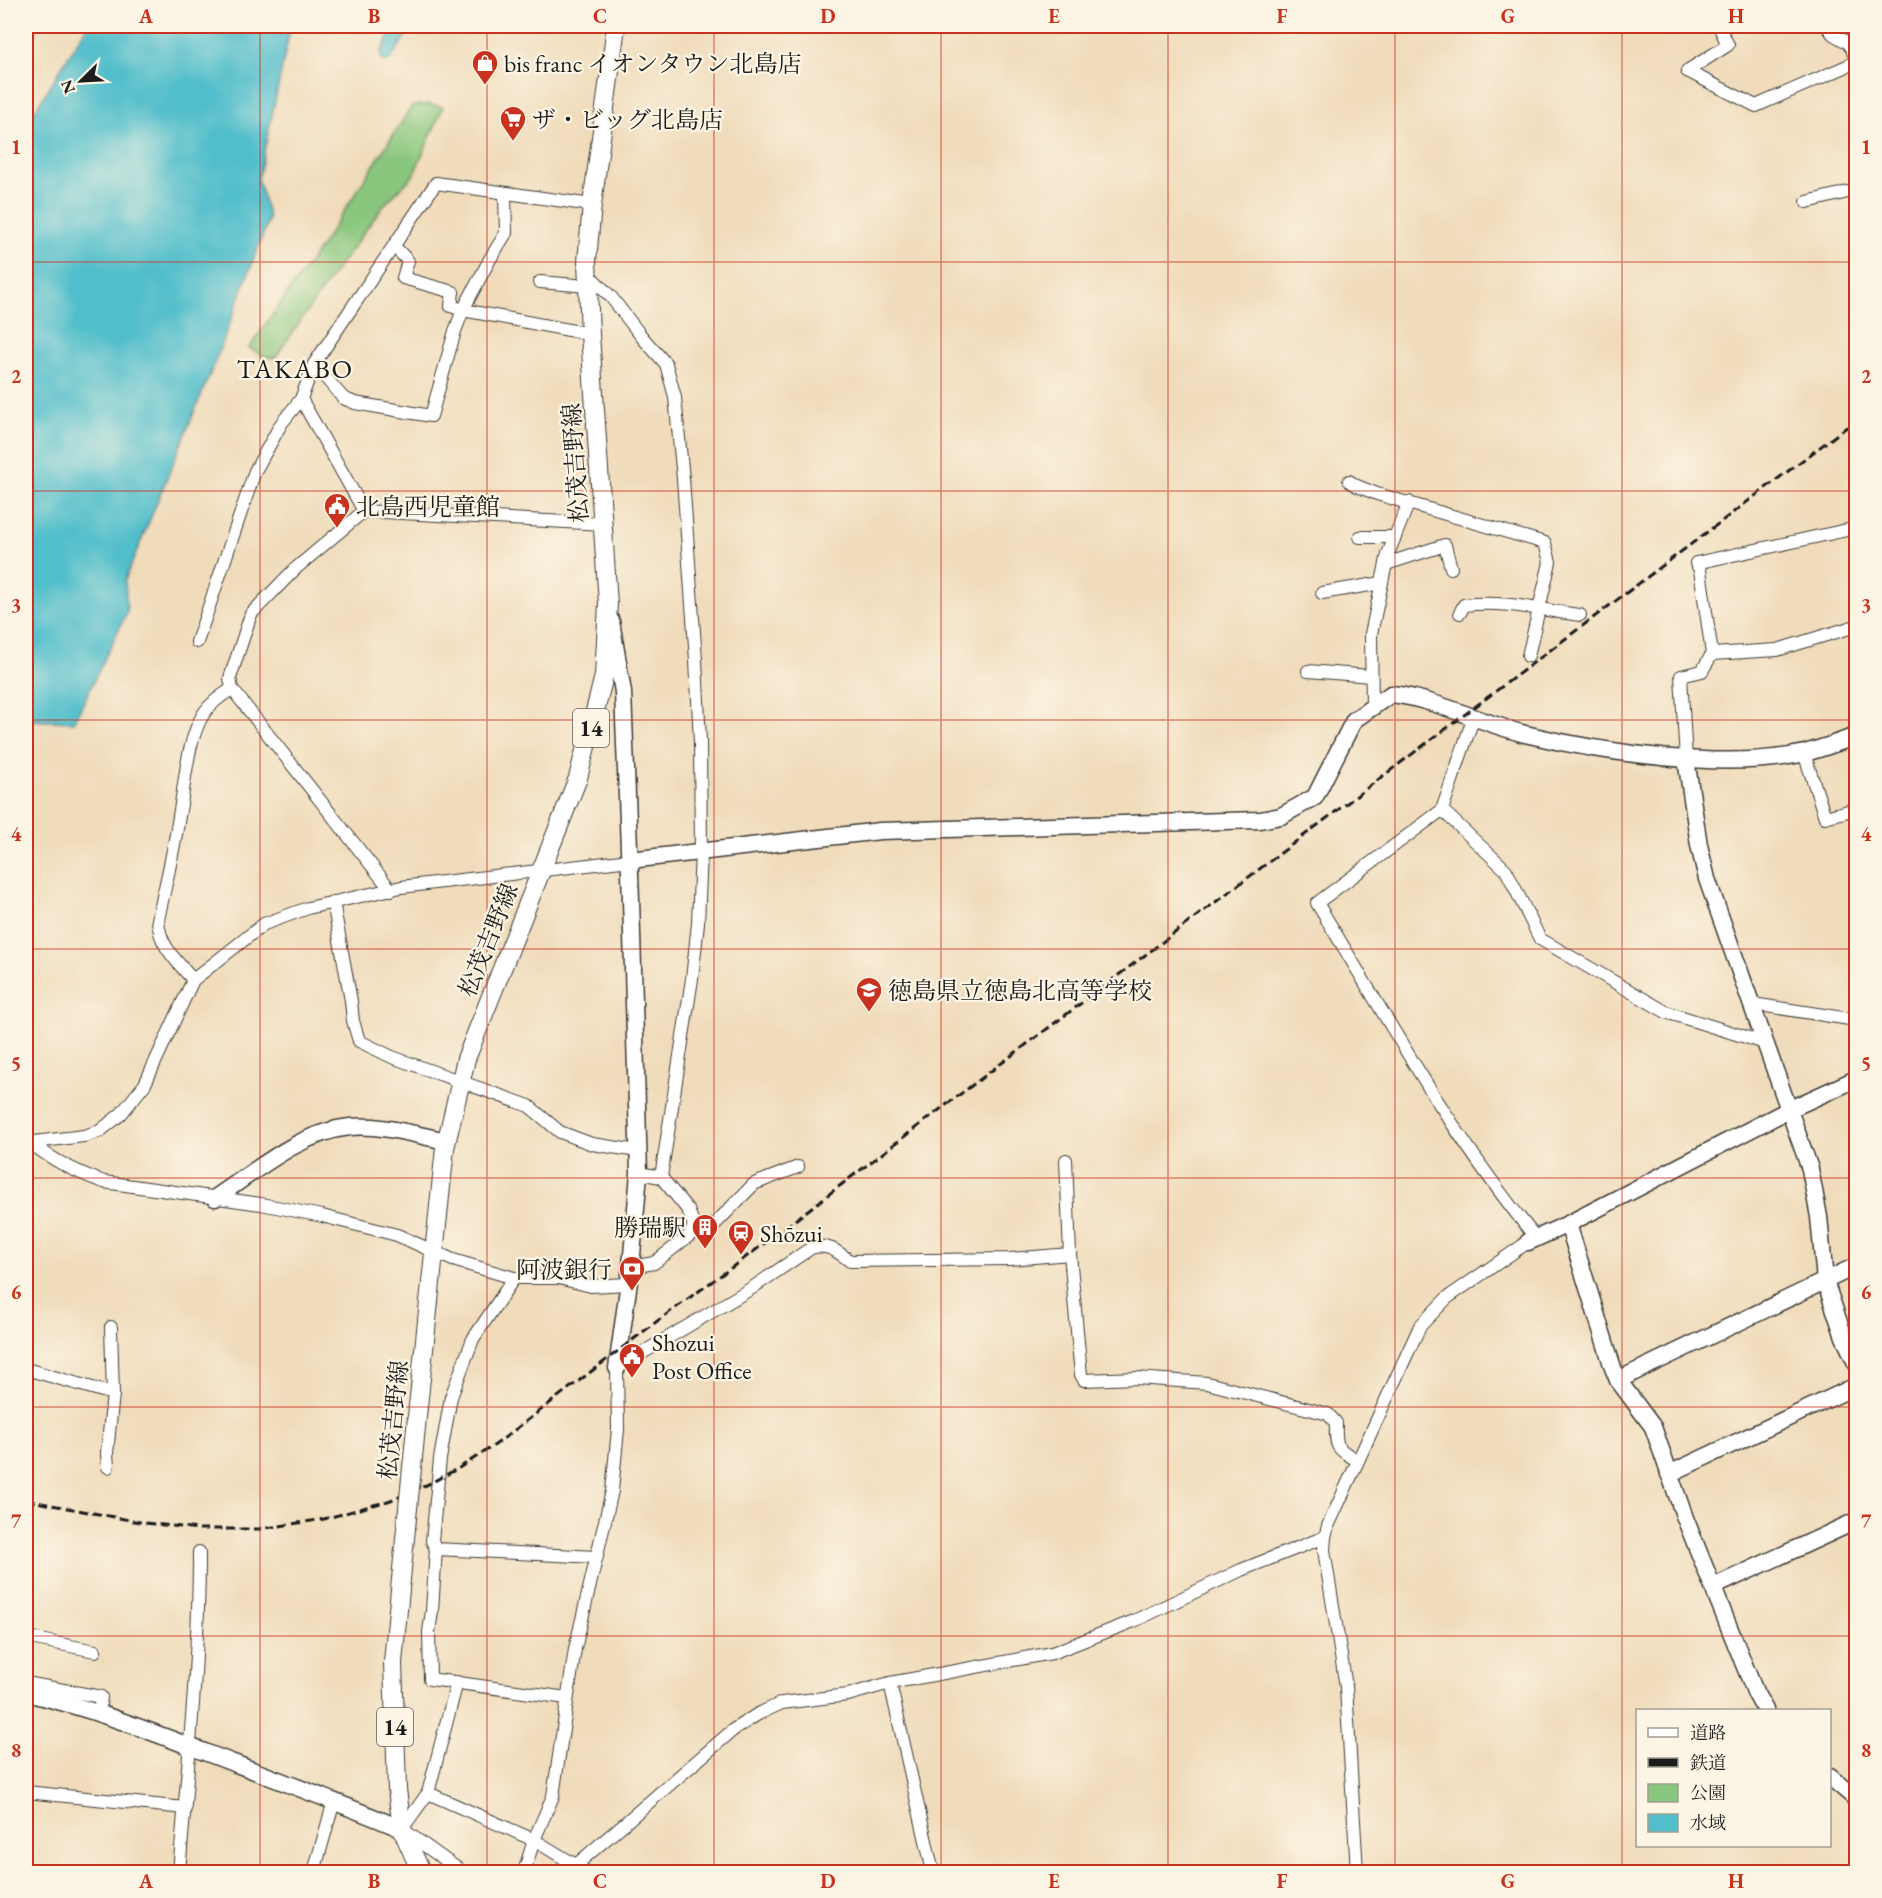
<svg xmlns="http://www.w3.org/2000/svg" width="1882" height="1898" font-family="'EB Garamond','Noto Serif JP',serif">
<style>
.green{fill:#89c67d;stroke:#52714c;stroke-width:1.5}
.water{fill:#51becb;stroke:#366d74;stroke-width:1.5}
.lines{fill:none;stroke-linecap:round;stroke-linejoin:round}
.street-casing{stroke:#3c3934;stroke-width:14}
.secondary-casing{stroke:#3c3934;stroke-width:19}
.primary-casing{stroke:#3c3934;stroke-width:20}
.street{stroke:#fff;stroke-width:12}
.secondary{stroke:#fff;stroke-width:16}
.primary{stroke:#fff;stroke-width:18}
.rail{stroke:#1c1c1c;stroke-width:3;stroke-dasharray:9 4.5;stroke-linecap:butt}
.primary-bridge-casing{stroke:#3c3934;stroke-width:20;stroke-linecap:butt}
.primary-bridge{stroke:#fff;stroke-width:18}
.grid{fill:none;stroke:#c8321e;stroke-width:1.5;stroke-opacity:0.55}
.labels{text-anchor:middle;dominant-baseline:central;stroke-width:4.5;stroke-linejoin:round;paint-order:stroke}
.shield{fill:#fcf5e5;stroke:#5f5d58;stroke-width:1.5}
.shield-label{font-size:22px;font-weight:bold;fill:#1c1c1c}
.poi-label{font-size:24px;fill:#1c1c1c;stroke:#fcf5e5;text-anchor:start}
.street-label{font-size:24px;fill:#1c1c1c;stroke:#fcf5e5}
.quarter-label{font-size:27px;letter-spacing:1.5px;fill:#1c1c1c;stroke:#fcf5e5}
.neatline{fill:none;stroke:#c8321e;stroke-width:2}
.grid-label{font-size:20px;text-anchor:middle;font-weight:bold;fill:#c8321e}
</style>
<rect width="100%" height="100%" fill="#fcf5e5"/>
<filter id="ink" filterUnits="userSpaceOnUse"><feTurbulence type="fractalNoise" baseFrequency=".0167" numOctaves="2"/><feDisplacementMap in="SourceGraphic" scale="12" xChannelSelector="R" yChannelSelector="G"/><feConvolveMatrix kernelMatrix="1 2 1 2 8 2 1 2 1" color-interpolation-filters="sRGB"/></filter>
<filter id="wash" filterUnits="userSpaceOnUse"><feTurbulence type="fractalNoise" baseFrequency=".008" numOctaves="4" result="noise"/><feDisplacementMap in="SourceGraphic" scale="24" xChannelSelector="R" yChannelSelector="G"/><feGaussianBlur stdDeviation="1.35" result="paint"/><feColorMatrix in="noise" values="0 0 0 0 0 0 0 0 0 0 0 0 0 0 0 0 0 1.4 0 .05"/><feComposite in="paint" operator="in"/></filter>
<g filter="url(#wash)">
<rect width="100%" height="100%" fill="#f0dcbb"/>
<polygon class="green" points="429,104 443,107 413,176 384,205 331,277 275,358 265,357 249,348 328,236 412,106"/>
<g class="water">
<polygon points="87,26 293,26 290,30 258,180 269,218 221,347 125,580 127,612 74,722 26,720 26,125"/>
<polygon points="393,26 413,26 390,60 386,62 382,60 381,53"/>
</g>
</g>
<g filter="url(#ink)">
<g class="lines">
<g class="street-casing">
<g id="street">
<polyline points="1719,26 1728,45 1687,71 1756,106 1854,63"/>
<polyline points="1827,26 1833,34 1852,45 1853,52"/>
<polyline points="1807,202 1856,190"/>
<polyline points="394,246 408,261 403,278 453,292 451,306 463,310 490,259 506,233 505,194"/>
<polyline points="588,274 611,297 642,337 666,364 675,397 683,479 696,660 700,742 701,852 698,923 692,979 661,1177"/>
<polyline points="540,282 588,286"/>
<polyline points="314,364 343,398 355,403 431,416 455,331 463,310 590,334"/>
<polyline points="301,399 364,511"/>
<polyline points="1349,481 1357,486 1377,494 1545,543 1550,562 1528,656"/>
<polyline points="1360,537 1395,537"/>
<polyline points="1386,564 1445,545 1451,568"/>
<polyline points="1322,593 1382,583"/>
<path d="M1460,613l4,-8c37,-5 78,5 116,10"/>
<polyline points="197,642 255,471 281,424 301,399 314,364 436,183 592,205"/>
<polyline points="1712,654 1777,650 1856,626"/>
<polyline points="1308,671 1371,676"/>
<polyline points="1372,706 1371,634 1388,554 1409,502"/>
<path d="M1473,719l-31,91 -125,93c69,113 134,232 219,335"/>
<polyline points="1804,753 1825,817 1856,809"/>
<polyline points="1686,759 1681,676 1702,671 1712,654 1700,570 1696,563 1856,528"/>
<polyline points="1442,810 1506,870 1540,939 1666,1012 1765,1043"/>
<polyline points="391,890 232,689 230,678 251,614 295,569 364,511 603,524"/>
<polyline points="333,902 351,1001 353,1021 359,1041 392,1057 529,1106 560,1132 592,1144 638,1151"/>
<path d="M193,980c-16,-19 -34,-34 -35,-60 7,-34 16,-69 21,-104 6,-32 8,-76 25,-103 7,-10 18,-18 28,-24"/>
<polyline points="1753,1004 1856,1020"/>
<polyline points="26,1143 84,1136 100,1131 121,1114 145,1084 193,980 264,924 308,908 401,887 630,860"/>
<path d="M31,1143c21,17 47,30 73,39l157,22 61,12 75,19 56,25 61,18h45l32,8 36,-2"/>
<path d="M1066,1160l4,94 11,121 3,5 52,-2 71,5 121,31 8,9c-1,26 1,25 22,38"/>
<polyline points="639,1173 661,1177 688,1210 694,1225"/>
<polyline points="631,1267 654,1263 690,1235 694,1225 714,1225 754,1184 798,1167"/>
<polyline points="514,1278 473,1339 451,1397 440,1459 432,1541 436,1549 432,1611 429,1632 430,1679 567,1698"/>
<polyline points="26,1369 113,1394"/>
<polyline points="108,1467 107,1453 113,1394 111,1327"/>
<polyline points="436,1549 597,1557"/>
<polyline points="26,1637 95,1651"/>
<polyline points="457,1682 428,1793 402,1829 462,1872"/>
<polyline points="26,1683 101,1697 99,1713"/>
<polyline points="890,1683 933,1872"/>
<polyline points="26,1792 185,1808"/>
<polyline points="428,1793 534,1840 587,1872"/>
<polyline points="576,1865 733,1730 758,1714 782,1703 848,1695 890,1683 1052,1653 1134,1621 1241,1570 1325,1537"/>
<path d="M179,1872c9,-106 20,-213 20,-320"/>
<polyline points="314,1872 334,1801"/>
<path d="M524,1872l10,-32 19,-44 22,-147 37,-158 6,-62 -1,-61 135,-80 59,-40c16,-5 26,3 39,13l160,-2 60,-5"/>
<polyline points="1357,1872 1346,1687 1324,1550 1325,1537 1328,1526 1420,1326 1447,1298 1528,1242"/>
</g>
</g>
<g class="secondary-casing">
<g id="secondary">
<polyline points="1852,45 1856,41"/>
<polyline points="611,621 623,692 631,900 639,1173 631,1267 617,1368"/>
<polyline points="1686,759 1699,845 1707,879 1810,1169 1819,1217 1825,1281 1844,1337 1856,1363"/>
<path d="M630,860l250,-29 380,-11 21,-4 34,-19 39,-77 37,-26c45,5 90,29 134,40 78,19 202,37 280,19 18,-5 35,-11 51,-17"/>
<path d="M215,1198c41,-27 85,-66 135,-71 30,-3 67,8 96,14"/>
<polyline points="1568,1224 1613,1368 1618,1380 1653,1427 1685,1518 1756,1694 1765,1710"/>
<polyline points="1528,1242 1568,1224 1790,1109 1856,1079"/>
<polyline points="1618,1380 1856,1266"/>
<polyline points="1669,1474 1856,1386"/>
<polyline points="1713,1587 1856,1521"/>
<path d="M26,1693c62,14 121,37 181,60 66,25 131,49 195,76"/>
<polyline points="1830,1777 1856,1799"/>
</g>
</g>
<g class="primary-casing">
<g id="primary">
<polyline points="418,1407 445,1148 466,1059 578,778 604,676 608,604 590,334 587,261 592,205 616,26"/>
<polyline points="401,1579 393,1662 397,1789 402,1829 421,1872"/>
</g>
</g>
<use href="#street" class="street"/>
<use href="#secondary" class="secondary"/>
<use href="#primary" class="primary"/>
<polyline class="rail" points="26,1500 145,1523 200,1529 260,1529 324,1519 388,1501 417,1490 459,1468 495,1445 656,1322 753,1252 930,1117 1856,420"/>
<g class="primary-bridge-casing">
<polyline id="primary-bridge" points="401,1579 418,1407"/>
</g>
<use href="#primary-bridge" class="primary-bridge"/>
</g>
</g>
<path class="grid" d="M260,26v1846M487,26v1846M714,26v1846M941,26v1846M1168,26v1846M1395,26v1846M1622,26v1846M26,262h1830M26,491h1830M26,720h1830M26,949h1830M26,1178h1830M26,1407h1830M26,1636h1830"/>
<defs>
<g id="shop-pin" transform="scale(1.35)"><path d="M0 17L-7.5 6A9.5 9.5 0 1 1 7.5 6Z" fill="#c8321e" stroke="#fcf5e5"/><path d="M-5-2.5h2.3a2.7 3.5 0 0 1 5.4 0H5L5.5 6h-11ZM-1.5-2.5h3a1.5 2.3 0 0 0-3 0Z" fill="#fff"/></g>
<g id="supermarket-pin" transform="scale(1.35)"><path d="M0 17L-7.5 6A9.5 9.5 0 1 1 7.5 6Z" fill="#c8321e" stroke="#fcf5e5"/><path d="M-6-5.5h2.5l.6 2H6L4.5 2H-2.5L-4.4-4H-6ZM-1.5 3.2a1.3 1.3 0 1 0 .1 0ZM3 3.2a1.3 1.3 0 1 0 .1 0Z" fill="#fff"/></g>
<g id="civic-pin" transform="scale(1.35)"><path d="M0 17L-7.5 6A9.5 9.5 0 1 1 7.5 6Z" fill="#c8321e" stroke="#fcf5e5"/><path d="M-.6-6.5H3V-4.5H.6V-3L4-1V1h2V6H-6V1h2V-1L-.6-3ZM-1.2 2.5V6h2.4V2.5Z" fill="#fff"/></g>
<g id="school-pin" transform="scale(1.35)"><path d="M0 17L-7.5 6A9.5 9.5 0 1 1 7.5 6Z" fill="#c8321e" stroke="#fcf5e5"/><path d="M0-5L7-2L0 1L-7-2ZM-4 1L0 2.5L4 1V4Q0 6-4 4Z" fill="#fff"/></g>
<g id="building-pin" transform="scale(1.35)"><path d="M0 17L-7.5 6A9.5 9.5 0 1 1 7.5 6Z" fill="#c8321e" stroke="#fcf5e5"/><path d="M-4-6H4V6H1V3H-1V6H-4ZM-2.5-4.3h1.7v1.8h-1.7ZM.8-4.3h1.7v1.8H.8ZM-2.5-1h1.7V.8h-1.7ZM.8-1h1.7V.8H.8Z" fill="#fff"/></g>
<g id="station-pin" transform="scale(1.35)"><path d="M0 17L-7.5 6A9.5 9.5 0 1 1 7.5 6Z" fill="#c8321e" stroke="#fcf5e5"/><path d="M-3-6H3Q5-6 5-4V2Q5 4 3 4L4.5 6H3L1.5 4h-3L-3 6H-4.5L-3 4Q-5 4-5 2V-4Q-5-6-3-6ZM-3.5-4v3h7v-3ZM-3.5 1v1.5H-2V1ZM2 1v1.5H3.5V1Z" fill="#fff"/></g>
<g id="bank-pin" transform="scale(1.35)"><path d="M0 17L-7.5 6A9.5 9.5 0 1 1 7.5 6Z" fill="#c8321e" stroke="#fcf5e5"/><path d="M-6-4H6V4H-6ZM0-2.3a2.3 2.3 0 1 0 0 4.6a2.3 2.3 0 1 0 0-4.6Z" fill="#fff"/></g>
</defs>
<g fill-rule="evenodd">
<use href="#shop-pin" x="485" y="63"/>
<use href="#supermarket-pin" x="513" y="119"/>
<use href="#civic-pin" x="337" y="506"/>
<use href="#school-pin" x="869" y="990"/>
<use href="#building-pin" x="705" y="1227"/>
<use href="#station-pin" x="741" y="1233"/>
<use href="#bank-pin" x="632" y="1269"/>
<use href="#civic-pin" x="632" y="1356"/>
</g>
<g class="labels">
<g class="shield">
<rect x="573" y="709" width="36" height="38" rx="4.5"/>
<rect x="377" y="1708" width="36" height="38" rx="4.5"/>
</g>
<g class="shield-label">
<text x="591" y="728">14</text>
<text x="395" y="1727">14</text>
</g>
<g class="poi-label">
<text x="504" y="63">bis franc イオンタウン北島店</text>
<text x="532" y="119">ザ・ビッグ北島店</text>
<text x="356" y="506">北島西児童館</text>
<text x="888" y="990">徳島県立徳島北高等学校</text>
<text x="686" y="1227" text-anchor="end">勝瑞駅</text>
<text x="760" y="1233">Shōzui</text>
<text x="612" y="1269" text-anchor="end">阿波銀行</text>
<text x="652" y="1342">Shozui<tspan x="652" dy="28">Post Office</tspan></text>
</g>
<g class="street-label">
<text transform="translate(575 463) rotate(-94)">松茂吉野線</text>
<text transform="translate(488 940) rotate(-68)">松茂吉野線</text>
<text transform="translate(393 1420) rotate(-84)">松茂吉野線</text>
</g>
<g class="quarter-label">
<text x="295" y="368">TAKABO</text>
</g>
</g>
<rect width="1882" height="1898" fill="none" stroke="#fcf5e5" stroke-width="66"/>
<rect x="1636" y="1709" width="195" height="138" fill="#fcf5e5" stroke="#a29e95" stroke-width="1.5"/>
<rect x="1648" y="1728" width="30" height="9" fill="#ffffff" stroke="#a29e95" stroke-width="1.5"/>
<text x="1690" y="1739" font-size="18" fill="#1c1c1c">道路</text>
<rect x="1648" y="1758" width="30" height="9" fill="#1c1c1c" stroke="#a29e95" stroke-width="1.5"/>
<text x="1690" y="1769" font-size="18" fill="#1c1c1c">鉄道</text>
<rect x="1648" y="1784" width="30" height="18" fill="#89c67d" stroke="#a29e95" stroke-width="1.5"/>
<text x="1690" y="1799" font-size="18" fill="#1c1c1c">公園</text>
<rect x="1648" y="1814" width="30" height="18" fill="#51becb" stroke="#a29e95" stroke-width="1.5"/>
<text x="1690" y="1829" font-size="18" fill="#1c1c1c">水域</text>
<g transform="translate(81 81) rotate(246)" stroke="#fcf5e5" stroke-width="4.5" paint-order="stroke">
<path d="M0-4.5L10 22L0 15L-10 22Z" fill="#1c1c1c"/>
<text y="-9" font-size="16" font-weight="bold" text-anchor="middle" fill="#1c1c1c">N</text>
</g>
<rect x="33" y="33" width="1816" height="1832" class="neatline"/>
<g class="grid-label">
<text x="146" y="23">A</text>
<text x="374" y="23">B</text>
<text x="600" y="23">C</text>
<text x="828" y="23">D</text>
<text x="1054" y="23">E</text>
<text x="1282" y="23">F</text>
<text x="1508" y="23">G</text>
<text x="1736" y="23">H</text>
<text x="16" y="154">1</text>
<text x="1866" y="154">1</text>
<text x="16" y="383">2</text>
<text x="1866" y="383">2</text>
<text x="16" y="612">3</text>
<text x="1866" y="612">3</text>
<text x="16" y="841">4</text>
<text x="1866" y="841">4</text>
<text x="16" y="1070">5</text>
<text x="1866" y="1070">5</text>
<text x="16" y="1299">6</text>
<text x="1866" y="1299">6</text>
<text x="16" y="1528">7</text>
<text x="1866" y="1528">7</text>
<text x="16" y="1757">8</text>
<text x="1866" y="1757">8</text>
<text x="146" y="1888">A</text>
<text x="374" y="1888">B</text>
<text x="600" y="1888">C</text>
<text x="828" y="1888">D</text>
<text x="1054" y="1888">E</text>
<text x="1282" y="1888">F</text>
<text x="1508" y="1888">G</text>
<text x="1736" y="1888">H</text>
</g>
</svg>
